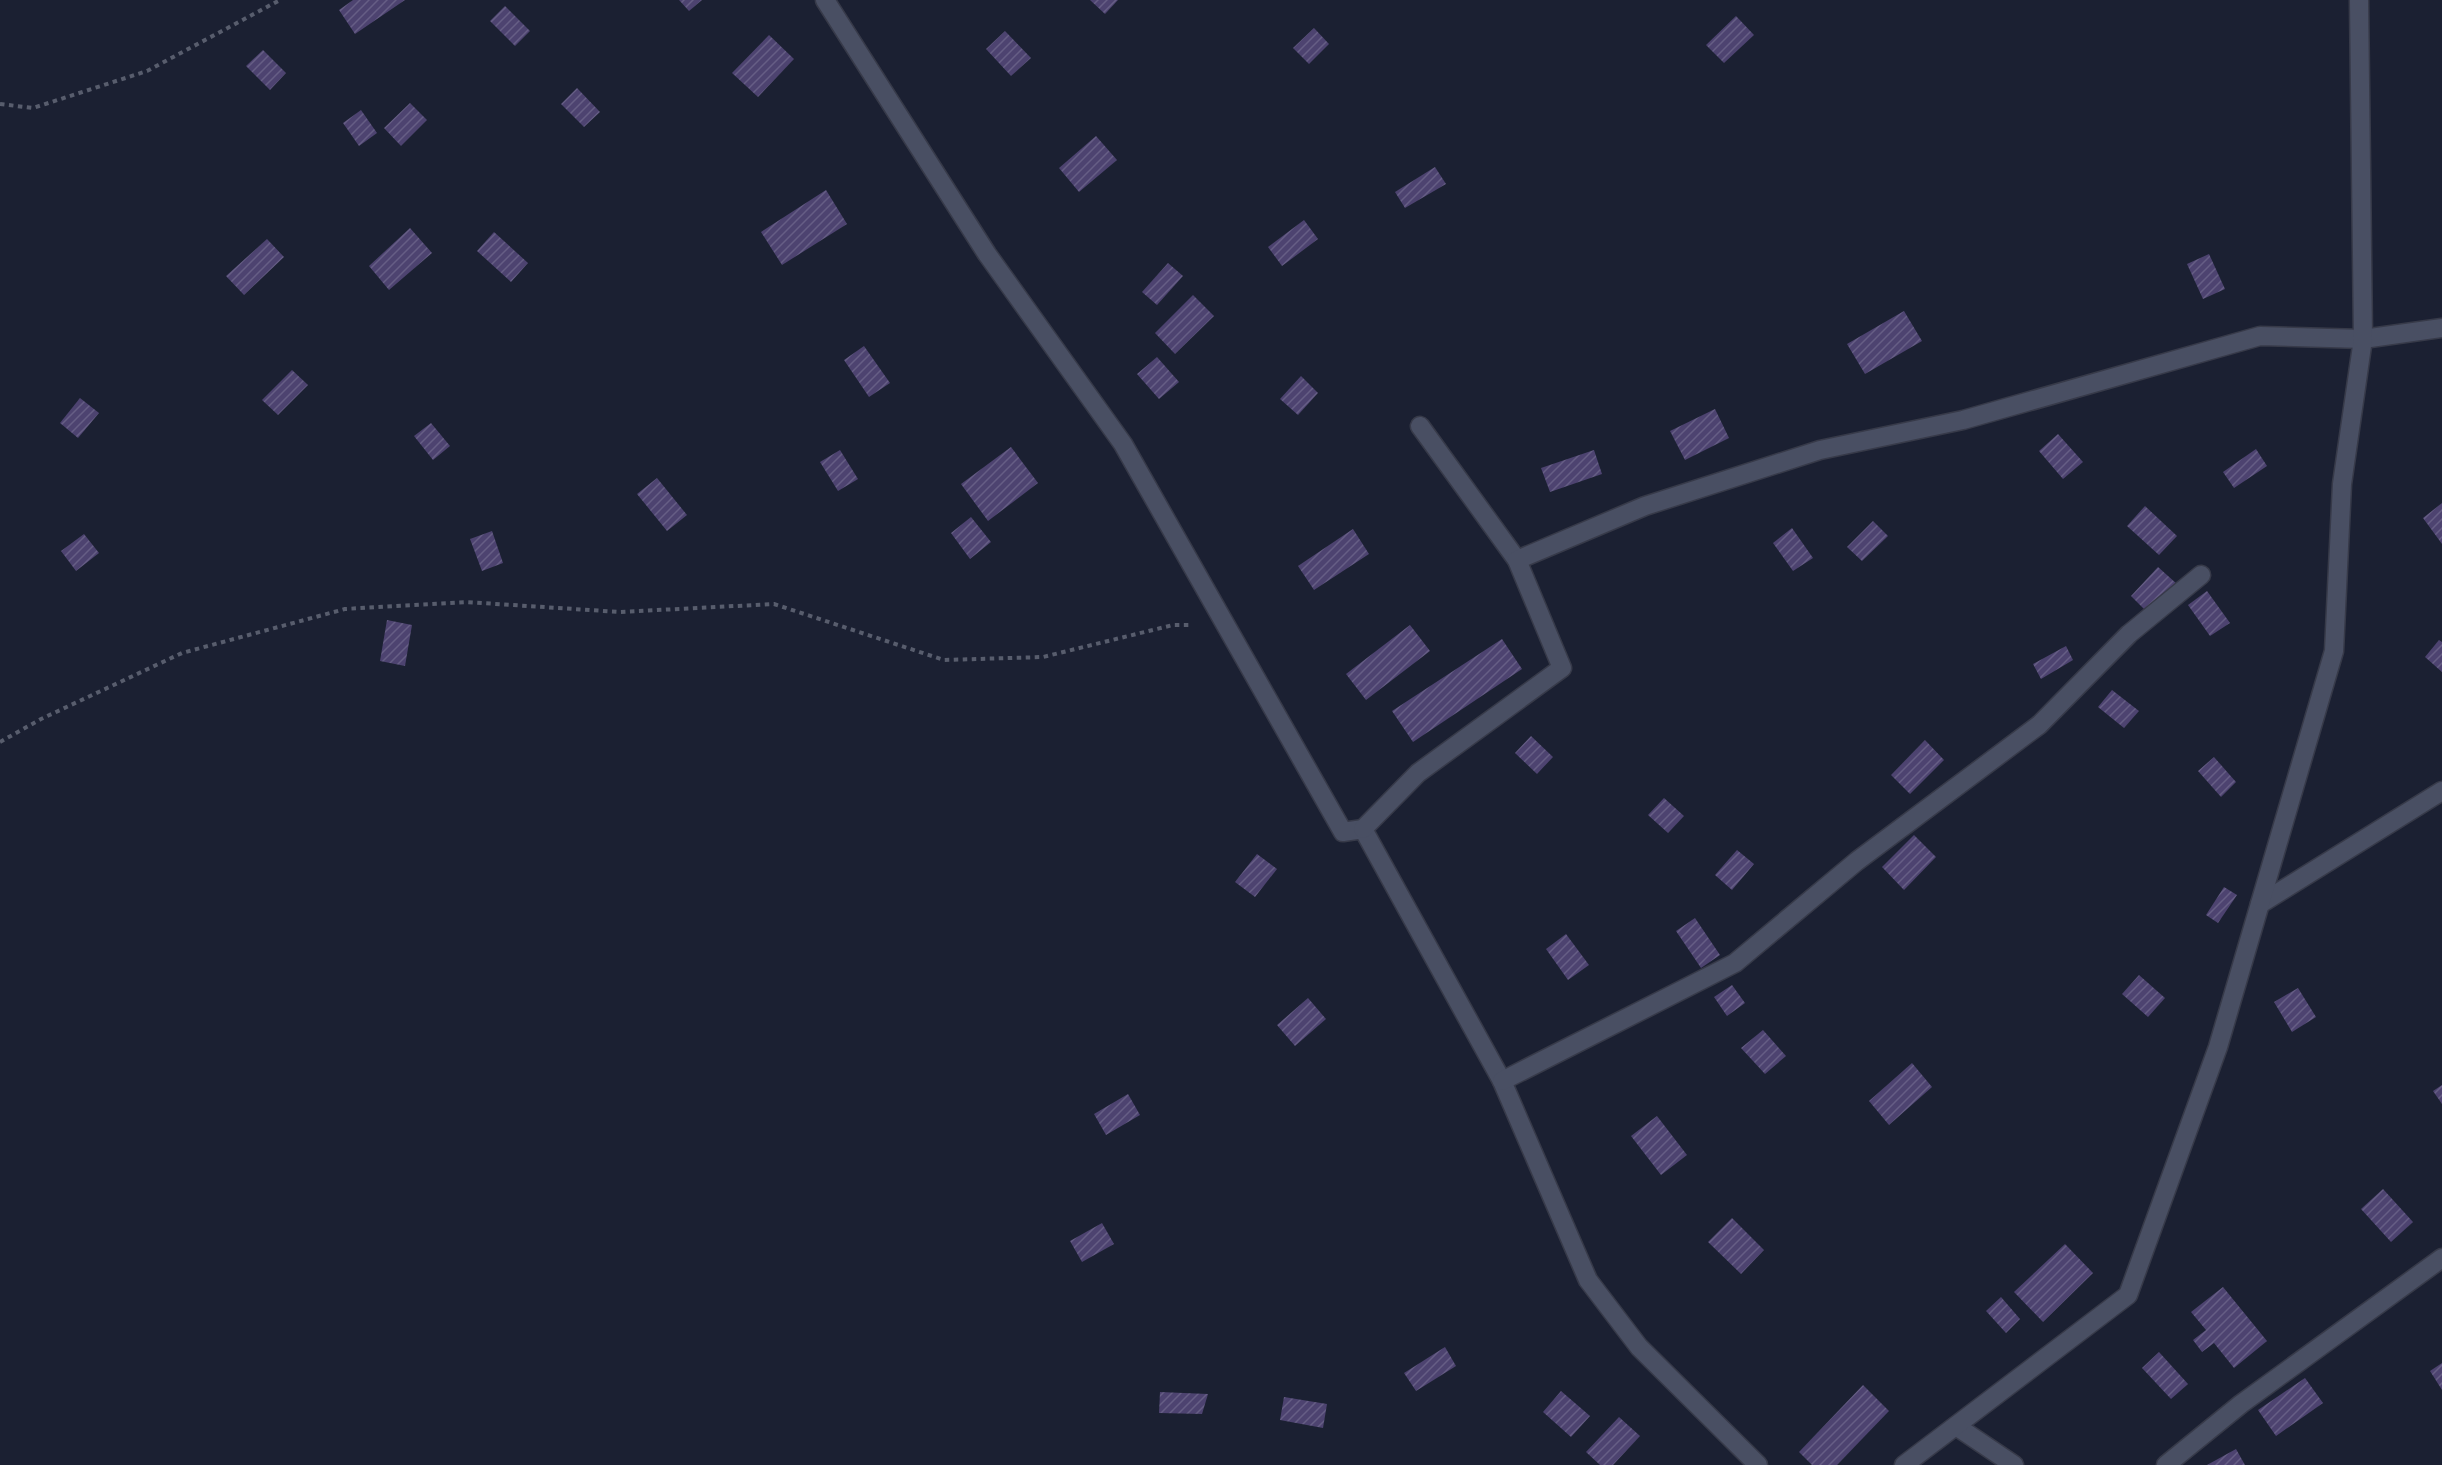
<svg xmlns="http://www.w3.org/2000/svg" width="2442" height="1465" font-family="'DM Sans',sans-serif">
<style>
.building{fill:url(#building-hatch)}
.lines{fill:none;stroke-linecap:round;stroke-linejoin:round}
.street-casing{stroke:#373a49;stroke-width:21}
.path{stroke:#585d6d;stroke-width:4;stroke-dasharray:4.5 4.5;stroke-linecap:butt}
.street{stroke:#494f63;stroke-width:18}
</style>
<defs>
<pattern id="building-hatch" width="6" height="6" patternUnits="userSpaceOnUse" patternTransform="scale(1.5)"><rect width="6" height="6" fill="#4d4370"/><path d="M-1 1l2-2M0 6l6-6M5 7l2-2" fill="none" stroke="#665e85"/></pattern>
</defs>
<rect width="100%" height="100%" fill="#1b2032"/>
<g class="building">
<polygon points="353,0 405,0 355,34 339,10"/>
<polygon points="679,0 702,0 689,11"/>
<polygon points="1090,0 1118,0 1105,14"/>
<polygon points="505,6 530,31 515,46 490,21"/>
<polygon points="1736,16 1754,35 1724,63 1706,45"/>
<polygon points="1314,28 1329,44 1309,64 1293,48"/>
<polygon points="1005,31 1031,58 1011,76 986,49"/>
<polygon points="769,35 794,59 758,97 732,73"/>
<polygon points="263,50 286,73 270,90 246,66"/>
<polygon points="577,88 600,112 584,127 561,104"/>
<polygon points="410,103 427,120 401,146 384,128"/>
<polygon points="361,110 377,133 359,146 343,123"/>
<polygon points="1096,136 1117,160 1079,192 1059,168"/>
<polygon points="1435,167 1446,184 1405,208 1395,192"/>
<polygon points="826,190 847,224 782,265 761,232"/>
<polygon points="1304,220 1318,239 1282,266 1268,247"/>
<polygon points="410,228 432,253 389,290 369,266"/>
<polygon points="494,232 528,263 511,282 477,251"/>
<polygon points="267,239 284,257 244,295 226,276"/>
<polygon points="2209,254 2225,289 2203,299 2187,264"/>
<polygon points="1168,263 1183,276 1157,305 1142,292"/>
<polygon points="1193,295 1214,316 1175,354 1155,333"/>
<polygon points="1904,311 1922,341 1865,374 1847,344"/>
<polygon points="864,346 890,383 869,397 844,360"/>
<polygon points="1157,357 1179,382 1159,399 1137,374"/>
<polygon points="292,370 308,385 278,415 262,400"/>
<polygon points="1301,376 1318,393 1298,415 1280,399"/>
<polygon points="80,398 99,413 78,438 60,423"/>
<polygon points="1715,409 1729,438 1685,460 1670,431"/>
<polygon points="431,423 450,446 433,460 414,436"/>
<polygon points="2058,434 2083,462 2063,479 2039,451"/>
<polygon points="1011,447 1038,483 988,521 961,484"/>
<polygon points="2256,449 2267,466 2234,488 2223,472"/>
<polygon points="840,450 858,479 838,491 820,462"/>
<polygon points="1594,450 1602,474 1550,492 1541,468"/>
<polygon points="657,478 687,515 667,531 637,494"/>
<polygon points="2442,503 2442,544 2423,518"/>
<polygon points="2145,506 2177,536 2159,555 2127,526"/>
<polygon points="971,517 991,542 970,559 951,533"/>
<polygon points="1873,521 1888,536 1862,561 1847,547"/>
<polygon points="1792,528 1813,558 1793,571 1773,543"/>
<polygon points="1353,529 1369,554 1314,590 1298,566"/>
<polygon points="492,531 503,563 482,571 470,539"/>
<polygon points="84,534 99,553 76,571 61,551"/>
<polygon points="2158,567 2177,584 2149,614 2131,596"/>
<polygon points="2207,591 2230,623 2210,636 2188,605"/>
<polygon points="387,620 412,625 405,666 380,661"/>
<polygon points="1410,625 1430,651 1366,700 1346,674"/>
<polygon points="1502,639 1522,669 1413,742 1392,711"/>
<polygon points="2439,640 2442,642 2442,672 2425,657"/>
<polygon points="2066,646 2073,660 2041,679 2033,664"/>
<polygon points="2112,690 2139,711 2124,728 2098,707"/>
<polygon points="1531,736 1553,757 1537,774 1515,753"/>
<polygon points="1925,740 1944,760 1910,794 1891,775"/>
<polygon points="2214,757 2236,782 2221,797 2198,771"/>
<polygon points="1664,798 1684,816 1668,833 1648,815"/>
<polygon points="1914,835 1936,857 1904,890 1882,867"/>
<polygon points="1737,850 1754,864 1732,890 1715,875"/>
<polygon points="1257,854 1277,869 1255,897 1235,882"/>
<polygon points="2224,887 2237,895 2218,923 2206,915"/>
<polygon points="1695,918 1720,955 1701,968 1676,931"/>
<polygon points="1566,934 1589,965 1568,980 1546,949"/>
<polygon points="2139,975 2165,998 2148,1017 2122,994"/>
<polygon points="1732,985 1745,1003 1727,1016 1714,997"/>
<polygon points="2298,988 2316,1017 2292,1032 2274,1002"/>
<polygon points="1308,998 1326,1019 1295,1046 1277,1025"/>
<polygon points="1763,1030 1786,1056 1765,1074 1741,1048"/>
<polygon points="1912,1063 1932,1087 1889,1125 1869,1101"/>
<polygon points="2442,1085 2442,1104 2433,1091"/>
<polygon points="1128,1094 1140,1115 1106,1135 1094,1114"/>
<polygon points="1657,1116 1687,1155 1661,1175 1631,1136"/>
<polygon points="2383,1189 2413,1222 2391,1242 2361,1209"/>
<polygon points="1732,1218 1764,1250 1741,1274 1708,1242"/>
<polygon points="1102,1223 1114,1244 1082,1262 1070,1241"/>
<polygon points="2065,1244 2093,1273 2043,1322 2014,1292"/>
<polygon points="2223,1287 2267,1341 2234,1368 2214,1343 2202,1352 2193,1340 2206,1330 2191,1312"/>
<polygon points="2001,1297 2020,1319 2006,1333 1986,1311"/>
<polygon points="1445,1347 1456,1366 1416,1391 1404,1373"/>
<polygon points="2159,1352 2188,1384 2171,1399 2142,1368"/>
<polygon points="2442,1363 2442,1390 2430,1371"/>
<polygon points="2305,1378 2323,1403 2276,1436 2258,1410"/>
<polygon points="1863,1385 1889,1411 1837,1465 1812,1465 1799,1452"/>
<polygon points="1561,1391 1590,1416 1571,1437 1543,1412"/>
<polygon points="1160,1392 1208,1394 1202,1414 1159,1413"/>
<polygon points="1284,1397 1327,1404 1323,1428 1280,1420"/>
<polygon points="1619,1417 1640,1436 1613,1465 1600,1465 1586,1452"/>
<polygon points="2236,1449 2245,1465 2207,1465"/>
</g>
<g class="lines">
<g class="street-casing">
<g id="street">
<polyline points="825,0 987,254 1123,444 1343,832 1363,829 1502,1081 1588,1280 1639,1347 1758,1465"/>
<polyline points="1420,426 1517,560"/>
<polyline points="1363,829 1418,773 1562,668 1517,560 1645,506 1820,450 1963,420 2260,336 2363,339 2442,328"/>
<polyline points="2260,904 2442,791"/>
<polyline points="1502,1081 1735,963 1857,861 2039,725 2129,634 2201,575"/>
<polyline points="1956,1426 2014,1465"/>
<polyline points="1904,1465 2128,1295 2218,1047 2334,651 2342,484 2363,339 2359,0"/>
<polyline points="2166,1465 2241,1404 2442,1258"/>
</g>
</g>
<g class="path">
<polyline points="0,104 33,108 147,71 280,0"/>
<polyline points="0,742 41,719 182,653 345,609 466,602 620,612 774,604 944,660 1043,657 1173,625 1192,625"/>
</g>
<use href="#street" class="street"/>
</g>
</svg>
